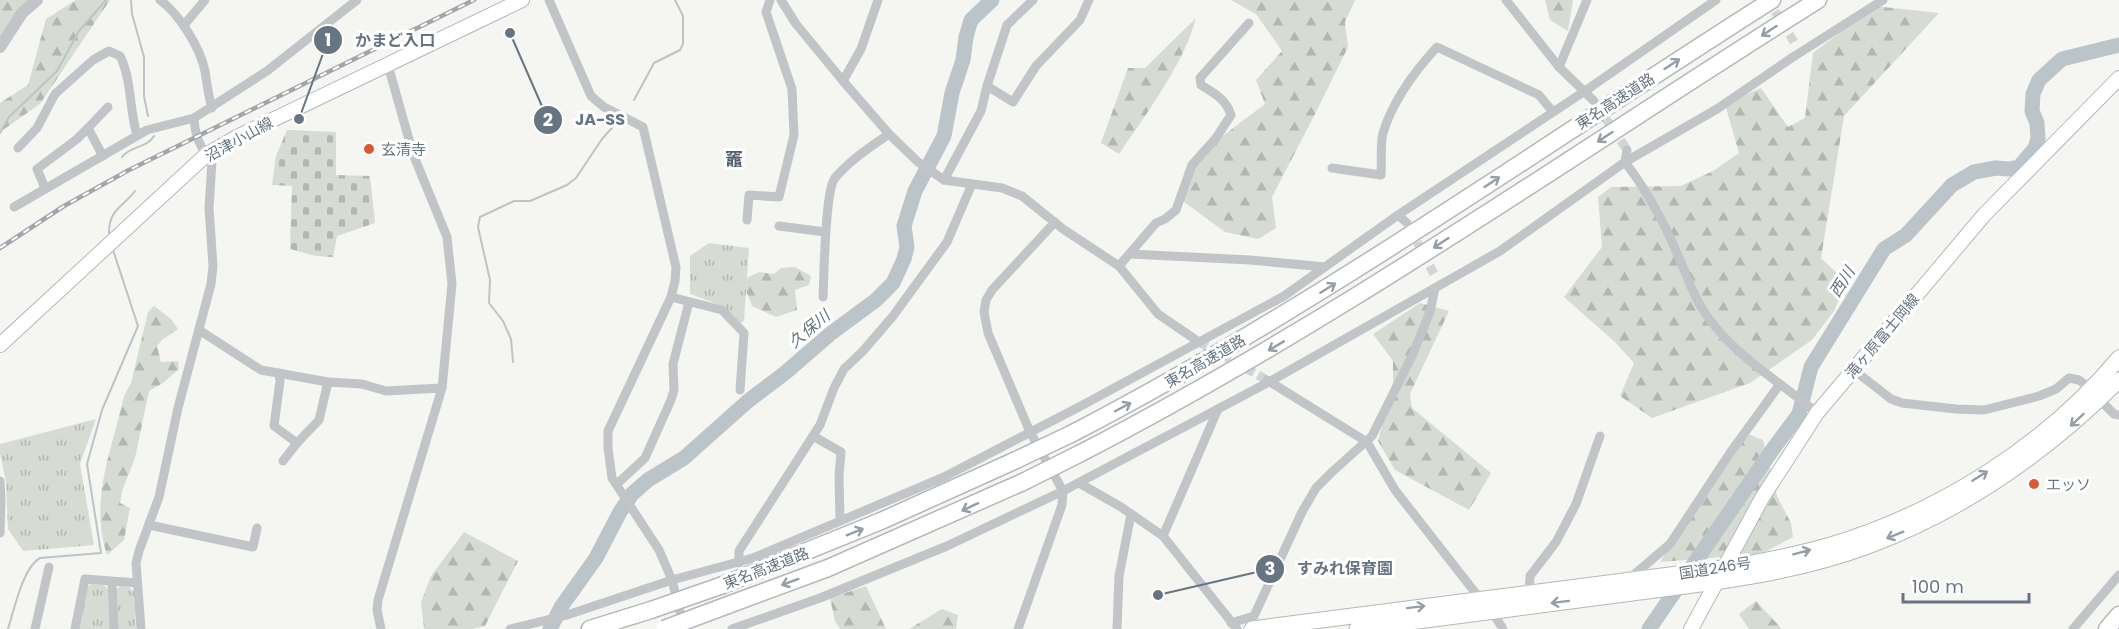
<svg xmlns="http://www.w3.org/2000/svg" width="2119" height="629" font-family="Poppins,'Noto Sans JP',sans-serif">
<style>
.grass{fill:url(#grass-tufts)}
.forest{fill:url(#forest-firs)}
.cemetery{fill:url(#cemetery-stones)}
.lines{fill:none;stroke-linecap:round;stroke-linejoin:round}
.stream{stroke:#bbc4c9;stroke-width:2}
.river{stroke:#bbc4c9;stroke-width:15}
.minor-tunnel{stroke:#d1d5d6;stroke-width:9;stroke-dasharray:9 4.5;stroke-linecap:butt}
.secondary-casing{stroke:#b4b8bc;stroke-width:16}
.trunk-casing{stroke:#b4b7ba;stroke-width:17}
.motorway-casing{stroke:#b4b7ba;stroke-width:19}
.minor{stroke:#c1c5c8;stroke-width:9}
.tertiary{stroke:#c1c5c8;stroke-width:12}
.secondary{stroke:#fff;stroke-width:14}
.trunk{stroke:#fff;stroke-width:15}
.motorway{stroke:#fff;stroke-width:16}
.rail-casing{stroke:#a0a6ab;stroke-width:4.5}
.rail{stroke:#fff;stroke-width:2;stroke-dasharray:7;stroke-linecap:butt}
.motorway-bridge-casing{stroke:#b4b7ba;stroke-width:19;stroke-linecap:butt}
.motorway-bridge{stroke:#fff;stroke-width:16}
.oneway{stroke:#949ea7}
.poi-dot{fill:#d75a30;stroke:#fff;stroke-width:2}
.labels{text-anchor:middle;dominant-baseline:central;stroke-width:6;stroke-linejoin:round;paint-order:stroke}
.street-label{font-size:15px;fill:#667581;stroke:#fff}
.poi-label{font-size:15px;fill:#667581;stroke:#fff;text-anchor:start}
.water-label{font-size:16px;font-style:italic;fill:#62767e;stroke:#fff}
.quarter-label{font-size:18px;font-weight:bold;fill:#545e67;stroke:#fff}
.leader{fill:none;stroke:#667581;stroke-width:2}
.callout-dot{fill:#667581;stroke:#fff;stroke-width:2}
.mark-label{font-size:18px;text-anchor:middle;font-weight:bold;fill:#fff}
.callout-label{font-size:16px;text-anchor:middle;font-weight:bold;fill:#667581;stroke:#fff;stroke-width:6;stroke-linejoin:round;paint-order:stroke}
</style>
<defs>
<pattern id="grass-tufts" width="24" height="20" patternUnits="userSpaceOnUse" patternTransform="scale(1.5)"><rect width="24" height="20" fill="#d6dcd3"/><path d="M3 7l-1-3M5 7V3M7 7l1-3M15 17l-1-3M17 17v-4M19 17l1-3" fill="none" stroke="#b1b7b1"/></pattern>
<pattern id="forest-firs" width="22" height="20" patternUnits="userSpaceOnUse" patternTransform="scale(1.5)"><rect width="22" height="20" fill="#d6dcd3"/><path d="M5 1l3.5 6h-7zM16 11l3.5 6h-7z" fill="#b1b7b1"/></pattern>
<pattern id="cemetery-stones" width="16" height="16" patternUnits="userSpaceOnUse" patternTransform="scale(1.5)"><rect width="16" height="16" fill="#d6dcd3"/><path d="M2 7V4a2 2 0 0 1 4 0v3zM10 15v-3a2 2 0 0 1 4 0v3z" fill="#b1b7b1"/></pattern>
</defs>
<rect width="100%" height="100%" fill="#f5f5f2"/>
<g class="grass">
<polygon points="709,243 749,248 744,321 738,323 725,307 690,294 690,256"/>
<polygon points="96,419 80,464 94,545 23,551 8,529 6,482 0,453 0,444"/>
<polygon points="91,584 104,585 108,589 110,629 79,629 87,588"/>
<polygon points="120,586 129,587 134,592 136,629 118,629 116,590"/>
</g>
<g class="forest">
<polygon points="0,0 29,0 0,37"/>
<polygon points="76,0 110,0 40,104 0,132 0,103 28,85 46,19"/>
<polygon points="1231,0 1355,0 1345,22 1348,47 1315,114 1272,197 1276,228 1258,239 1225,232 1184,202 1184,172 1208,147 1265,104 1256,80 1282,51 1256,14"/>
<polygon points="1545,0 1573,0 1568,31 1550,20"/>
<polygon points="1874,6 1939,13 1844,116 1821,258 1839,275 1843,290 1834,311 1812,340 1750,383 1652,418 1620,396 1634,363 1616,343 1564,297 1602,247 1598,197 1611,187 1681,186 1713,171 1739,153 1725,104 1761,88 1788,127 1805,118 1813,53"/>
<path d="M1196,18c-11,44 -51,98 -77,136l-18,-11 27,-75h17z"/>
<polygon points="795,267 811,276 809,285 795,290 797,310 776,317 752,306 745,288 747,278 759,272 774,274 781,268"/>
<polygon points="1420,303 1449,311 1410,394 1412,408 1491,473 1469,510 1395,470 1378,441 1393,384 1393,361 1373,334"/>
<path d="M154,306l17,13 7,10 -16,11 -5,6 4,16 17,-1 1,8 -16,14 -14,8 -14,67 -13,33 -2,12 10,5 -6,32 -17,15c-18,-55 5,-105 17,-159l7,-13 17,-71z"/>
<polygon points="1741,431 1763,440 1777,496 1791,523 1793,537 1761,554 1660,562"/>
<polygon points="464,532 518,561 485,626 472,629 424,629 421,602 431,576"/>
<polygon points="866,586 886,629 840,629 835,621 830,598"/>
<polygon points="1756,601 1782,629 1749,629 1739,614"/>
<polygon points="942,609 958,615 956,629 909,629"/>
</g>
<polygon class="cemetery" points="287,130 336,132 336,175 370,176 375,223 337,236 333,257 316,256 290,249 292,186 272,185 276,156"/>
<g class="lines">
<g class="stream">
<polyline points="131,0 132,14 144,57 144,96 148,116"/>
<polyline points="634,100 654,63 680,50 683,44 683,16 675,0"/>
<polyline points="0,133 9,117 57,71 79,31 106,0"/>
<path d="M122,157c8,-11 25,-9 32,-21"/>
<path d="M109,233c0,-24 14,-26 26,-42"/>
<polyline points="513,362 511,339 503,321 489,303 490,280 478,227 480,217 514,201 530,201 567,185 576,178 602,139 619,120"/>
<path d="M8,629c6,-19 15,-62 32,-71l61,-5 -14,-89 15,-54 36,-84 -25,-76"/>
</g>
<g class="river">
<polyline points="550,629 561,607 596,558 620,512 632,494 648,480 684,458 748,401 785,373 830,334 876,300 893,283 904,259 907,247 904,226 915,191 944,136 952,93 963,60 966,37 971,20 992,0"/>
<polyline points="1649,629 1773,449 1799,414 1811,367 1884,249 1906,235 1952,185 1974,172 1996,168 2009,169 2019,167 2035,148 2038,139 2037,123 2032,111 2033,94 2039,80 2062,59 2119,45"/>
</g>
<g class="minor-tunnel">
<polyline points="1768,0 1794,42"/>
<polyline points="1598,107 1627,150"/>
<polyline points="1411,230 1435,276"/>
<polyline points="1199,342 1265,379"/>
</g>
<g class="secondary-casing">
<g id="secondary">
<polyline points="0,345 206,155 237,137 522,0"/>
<polyline points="1691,629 1762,498 1817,413 1984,215 2119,78"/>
</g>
</g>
<g class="trunk-casing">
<g id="trunk">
<path d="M1252,629l472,-61c36,-6 72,-13 107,-23 109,-33 214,-99 288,-187"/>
<path d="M1357,629c92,-12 183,-24 275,-36 78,-10 161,-19 236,-47 97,-36 178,-93 251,-166"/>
</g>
</g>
<g class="motorway-casing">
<g id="motorway">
<path d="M1071,434c245,-127 469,-287 701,-434"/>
<path d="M1079,454c258,-133 494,-300 739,-454"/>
<polyline points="723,585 881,521 1014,461"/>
<polyline points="728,605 828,568 1023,482"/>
<polyline points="590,629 651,610"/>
<polyline points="2107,629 2119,615"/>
</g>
</g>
<g class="minor">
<path d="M160,0c19,14 40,47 45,71 2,12 3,24 7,37"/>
<polyline points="549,0 591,96 604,107 643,127 676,267 675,281 671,297 608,431 608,448 612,478 659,550 672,580 683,624"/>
<polyline points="781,0 796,24 843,81 889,134 918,162 944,180 1002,188 1022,196 1063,229 1119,266 1158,314 1199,342"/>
<polyline points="1506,0 1559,67 1594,101"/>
<polyline points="184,25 205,0"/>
<polyline points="1559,67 1587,0"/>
<polyline points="843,81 861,49 878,0"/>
<polyline points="987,86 1013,102 1036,66 1080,20 1089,0"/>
<polyline points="88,128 108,107"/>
<path d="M18,148l19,-20 18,-34 38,-34 16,-9 11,5c12,24 9,53 17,79"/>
<path d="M1627,150l-2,12c23,30 40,62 54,96 7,15 12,32 21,47 28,48 76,73 117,108"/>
<path d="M1332,168l49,7c1,-13 -1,-29 2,-42 10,-33 31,-61 54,-86l102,48 14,17"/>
<polyline points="944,180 981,111 987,86 1007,25 1033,0"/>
<polyline points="45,188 37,169 77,139 88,128 103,156"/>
<polyline points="14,207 147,130 194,118"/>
<polyline points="1398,215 1407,223"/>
<polyline points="747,220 749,195 779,197 794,135 792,89 766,12 770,0"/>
<polyline points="779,226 825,232"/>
<polyline points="1130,254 1250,260 1325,267"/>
<path d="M1119,266l37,-43 9,-4 11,-9 16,-45 24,-27 15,-23c-5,-16 -17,-22 -30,-30l-1,-7 49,-55"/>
<polyline points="671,297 722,310 744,333 740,390"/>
<path d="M823,297c1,-21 2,-107 12,-119 15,-18 35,-31 54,-44"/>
<polyline points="199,330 261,370 328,382 362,384 386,391 442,388"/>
<polyline points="1854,370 1891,399 1902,403 1956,409 1984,410 2039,396 2056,389 2069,378 2079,380 2091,389"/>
<polyline points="279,373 280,381 274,426 297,443"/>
<polyline points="1267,380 1367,442 1395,490 1481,600"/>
<polyline points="2099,399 2114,414 2119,415"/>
<polyline points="813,436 841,452 839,476 840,521"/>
<polyline points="283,461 297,443 319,420 328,382"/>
<polyline points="0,481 1,500 0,533"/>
<polyline points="1079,483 1121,507 1163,536 1237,629"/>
<polyline points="617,484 645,458 671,400 674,390 673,364 689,302"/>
<polyline points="149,525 253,547 257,528"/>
<polyline points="1163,536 1218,409"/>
<polyline points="739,563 739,551 820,425 834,388 844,369 863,351 893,316 947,242 972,184"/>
<polyline points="1629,579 1670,544 1730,453 1780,384"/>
<polyline points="112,582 114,629"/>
<polyline points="1529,594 1530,576 1556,542 1576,504 1600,436"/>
<polyline points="1491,610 1503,629"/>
<polyline points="1231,623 1254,616 1302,512 1316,488 1332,472 1372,436 1412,356 1430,312 1435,288"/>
<polyline points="35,629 49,567"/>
<polyline points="75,629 85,579 137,583"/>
<path d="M141,629l-5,-66 3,-12 20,-54 19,-89 33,-124 2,-18 -4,-58 3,-47c-12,-13 -17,-25 -18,-43l73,-47 90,-71"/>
<polyline points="381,629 377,610 378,600 442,388 452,284 447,237 413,154 388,65"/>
<polyline points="510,629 567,615 672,580 753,558 944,477 1079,407 1284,296 1398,215 1585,91 1716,0"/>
<polyline points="732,629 820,598 947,546 1063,491 1269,382 1500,251 1625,162 1717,109 1793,57 1883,0"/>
<polyline points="1018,629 1062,505 1063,491 1030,432 988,333 984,312 986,300 992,290 1055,222"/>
<polyline points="1117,629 1119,576 1131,514"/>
<polyline points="2073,629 2119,575"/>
</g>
<polyline class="tertiary" points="0,47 22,13 37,0"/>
<use href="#secondary" class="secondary"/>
<use href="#trunk" class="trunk"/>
<use href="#motorway" class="motorway"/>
<g class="rail-casing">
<polyline id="rail" points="0,248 64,206 129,170 474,0"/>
</g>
<use href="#rail" class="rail"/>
<g class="motorway-bridge-casing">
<g id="motorway-bridge">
<polyline points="1014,461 1071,434"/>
<polyline points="1023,482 1079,454"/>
<polyline points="651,610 723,585"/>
<polyline points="664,629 728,605"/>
</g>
</g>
<use href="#motorway-bridge" class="motorway-bridge"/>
</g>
<defs><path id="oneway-shaft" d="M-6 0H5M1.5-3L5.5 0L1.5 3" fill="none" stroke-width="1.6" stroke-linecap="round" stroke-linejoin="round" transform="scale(1.5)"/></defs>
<g class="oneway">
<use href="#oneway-shaft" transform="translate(1769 31) rotate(147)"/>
<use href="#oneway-shaft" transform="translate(1672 64) rotate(-33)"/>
<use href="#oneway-shaft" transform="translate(1605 137) rotate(147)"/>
<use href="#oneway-shaft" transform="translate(1492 182) rotate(-33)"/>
<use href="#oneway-shaft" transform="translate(1441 243) rotate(147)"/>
<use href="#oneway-shaft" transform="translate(1328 288) rotate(-32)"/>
<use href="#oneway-shaft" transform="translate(1276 346) rotate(149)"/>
<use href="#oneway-shaft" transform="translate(1123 407) rotate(-28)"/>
<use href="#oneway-shaft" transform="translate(2077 420) rotate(137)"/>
<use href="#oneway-shaft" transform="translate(1980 476) rotate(-32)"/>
<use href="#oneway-shaft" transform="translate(970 507) rotate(155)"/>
<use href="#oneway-shaft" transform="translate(855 532) rotate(-22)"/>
<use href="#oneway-shaft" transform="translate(1895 535) rotate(158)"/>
<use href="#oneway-shaft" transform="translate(1802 552) rotate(-15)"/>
<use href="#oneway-shaft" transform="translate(790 582) rotate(160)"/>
<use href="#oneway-shaft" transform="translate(1560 602) rotate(173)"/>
<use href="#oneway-shaft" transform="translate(1416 607) rotate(-7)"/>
</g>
<g class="poi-dot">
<circle cx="369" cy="149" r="6"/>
<circle cx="2034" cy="484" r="6"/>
</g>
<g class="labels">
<g class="street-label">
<text transform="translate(1615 101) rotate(-33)">東名高速道路</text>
<text transform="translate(239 139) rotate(-29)">沼津小山線</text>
<text transform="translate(1882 336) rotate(-50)">滝ヶ原富士岡線</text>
<text transform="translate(1205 361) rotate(-30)">東名高速道路</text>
<text transform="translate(766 568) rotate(-21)">東名高速道路</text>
<text transform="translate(1715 568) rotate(-9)">国道246号</text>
</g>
<g class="poi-label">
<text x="381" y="149">玄清寺</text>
<text x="2046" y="484">エッソ</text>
</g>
<g class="water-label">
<text transform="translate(1842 282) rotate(-58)">西川</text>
<text transform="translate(809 329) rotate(-40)">久保川</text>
</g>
<g class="quarter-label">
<text x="734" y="159">竈</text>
</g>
</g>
<path class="leader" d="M299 119L328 40M510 33L548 120M1158 595L1270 569"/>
<g class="callout-dot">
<circle cx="299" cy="119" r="6"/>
<circle cx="510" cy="33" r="6"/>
<circle cx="1158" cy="595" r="6"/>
<circle cx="328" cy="40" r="15"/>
<circle cx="548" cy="120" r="15"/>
<circle cx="1270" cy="569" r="15"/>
</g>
<g class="mark-label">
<text x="328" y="46">1</text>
<text x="548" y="126">2</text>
<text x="1270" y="575">3</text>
</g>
<g class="callout-label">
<text x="395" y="46">かまど入口</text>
<text x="600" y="125">JA-SS</text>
<text x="1345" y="574">すみれ保育園</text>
</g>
<path d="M1903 593v9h126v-9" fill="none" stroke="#667581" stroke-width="3"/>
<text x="1912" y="593" font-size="18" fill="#667581" stroke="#ffffff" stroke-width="4.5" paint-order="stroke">100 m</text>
</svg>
